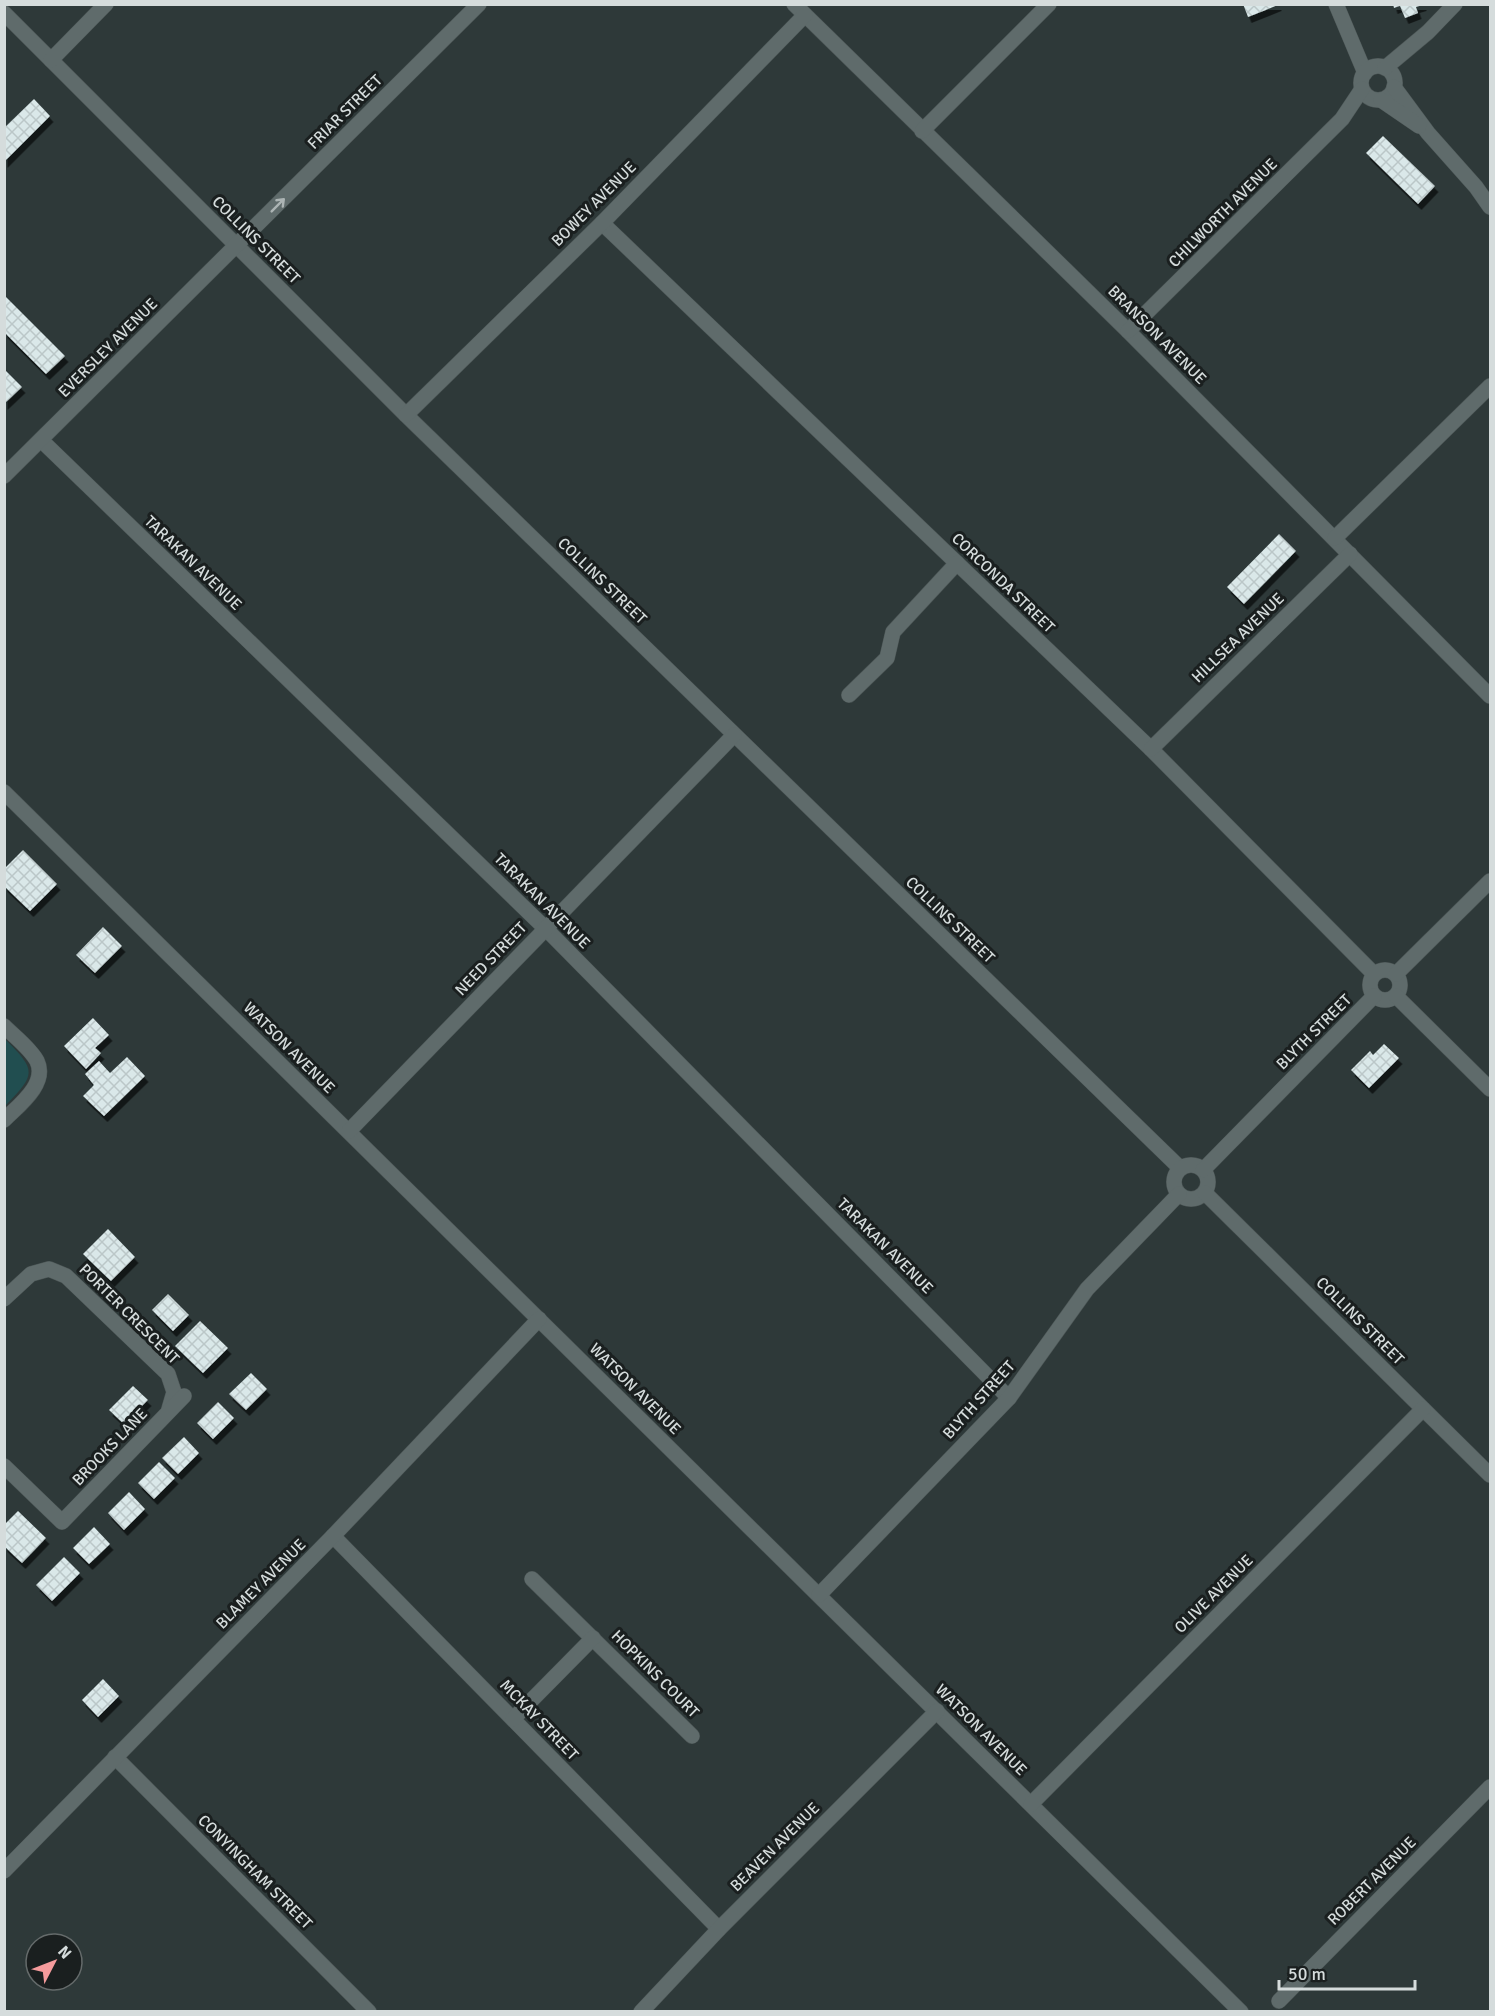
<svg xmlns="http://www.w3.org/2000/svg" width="1495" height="2016" font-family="Signika,sans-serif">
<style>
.green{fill:#214e50}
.building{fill:url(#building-cross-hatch);filter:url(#shadow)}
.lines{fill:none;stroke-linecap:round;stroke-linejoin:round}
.minor-casing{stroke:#4b5555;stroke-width:16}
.minor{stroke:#5f6b6b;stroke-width:15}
.oneway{stroke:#acb4b4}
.labels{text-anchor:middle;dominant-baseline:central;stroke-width:6;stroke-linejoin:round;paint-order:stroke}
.street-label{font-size:16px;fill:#d5dcdc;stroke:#1a1f1f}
</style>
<defs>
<pattern id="building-cross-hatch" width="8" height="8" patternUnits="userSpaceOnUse" patternTransform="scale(1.5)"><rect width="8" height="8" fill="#dae8e9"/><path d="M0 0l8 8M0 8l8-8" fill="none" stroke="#bbc7c8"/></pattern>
<filter id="shadow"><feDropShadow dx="3.5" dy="6" stdDeviation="0" flood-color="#0009"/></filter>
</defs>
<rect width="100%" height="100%" fill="#2e3939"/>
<path class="green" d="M5,1039c32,32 31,35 0,67z"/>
<g class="building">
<polygon points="1243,4 1278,4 1278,5 1248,17"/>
<polygon points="1393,4 1423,4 1423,5 1416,7 1418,13 1405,18 1400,6 1394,8"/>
<polygon points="34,99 50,116 4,162 4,128"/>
<polygon points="1383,136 1435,186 1418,204 1366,153"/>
<polygon points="4,295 65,356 46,374 4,332"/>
<polygon points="4,369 22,387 4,404"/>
<polygon points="1279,534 1296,551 1244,604 1227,587"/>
<polygon points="23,850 57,884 30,911 4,886 4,869"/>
<polygon points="103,927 122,946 95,973 76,955"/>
<polygon points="93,1018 109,1035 95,1048 101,1053 86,1069 64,1046"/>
<polygon points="1384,1044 1399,1058 1369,1088 1351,1070 1370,1051 1373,1055"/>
<polygon points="127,1057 145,1076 104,1116 83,1096 94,1085 85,1074 99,1061 110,1073"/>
<polygon points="108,1229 135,1257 111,1281 83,1254"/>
<polygon points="168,1294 189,1315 173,1331 152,1310"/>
<polygon points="200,1321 228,1348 203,1373 175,1346"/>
<polygon points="251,1373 267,1389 246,1410 229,1394"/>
<polygon points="133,1386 148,1400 124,1424 109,1410"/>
<polygon points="218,1402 234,1418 213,1439 197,1423"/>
<polygon points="184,1437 199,1453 178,1474 162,1458"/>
<polygon points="159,1462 175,1478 154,1499 138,1483"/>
<polygon points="129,1492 145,1509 124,1530 108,1513"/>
<polygon points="18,1511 46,1538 22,1563 4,1546 4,1525"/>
<polygon points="94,1527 110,1544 89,1564 73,1548"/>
<polygon points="64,1557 80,1573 52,1601 36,1585"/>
<polygon points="103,1679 119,1696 98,1717 82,1700"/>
</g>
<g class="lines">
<g class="minor-casing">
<g id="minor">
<polyline points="794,4 1128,331 1490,696"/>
<polyline points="1336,4 1365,73"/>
<polyline points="4,13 406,415 1180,1168"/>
<polyline points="51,60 106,4"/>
<circle cx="1378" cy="83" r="17"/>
<polyline points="1385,68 1428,32 1455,4"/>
<polyline points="1394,87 1428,133 1476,187 1490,207"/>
<polyline points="1381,100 1419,126"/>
<polyline points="922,131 1049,4"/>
<polyline points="602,223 1151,749 1374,974"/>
<polyline points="1128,331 1342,119 1362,89"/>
<polyline points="406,415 602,223 805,15"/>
<polyline points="41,440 546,929 1009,1398"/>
<polyline points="4,476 479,4"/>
<polyline points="1335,538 1490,386"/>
<polyline points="849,695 887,658 893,632 957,563"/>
<polyline points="1151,749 1350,554"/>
<polyline points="4,792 1241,2012"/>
<circle cx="1385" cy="985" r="15"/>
<polyline points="1396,974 1490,881"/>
<polyline points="1396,996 1490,1089"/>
<path d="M4,1026c11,11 26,22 33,35 11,23 -19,45 -33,59"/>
<polyline points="349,1131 734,735"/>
<circle cx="1191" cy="1182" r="17"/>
<polyline points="1203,1170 1374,996"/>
<polyline points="1205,1193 1490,1475"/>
<polyline points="4,1299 31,1274 49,1269 66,1276 168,1374 174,1392 169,1409"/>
<polyline points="4,1466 62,1522 184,1396"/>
<polyline points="333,1536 719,1929"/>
<polyline points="532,1579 692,1736"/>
<polyline points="819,1595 1009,1398 1087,1289 1179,1194"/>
<polyline points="513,1719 593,1638"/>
<polyline points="115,1757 369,2012"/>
<polyline points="1031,1804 1423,1409"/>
<polyline points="4,1871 333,1536 539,1319"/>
<polyline points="1279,2001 1490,1787"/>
<polyline points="641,2012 719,1929 937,1711"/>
</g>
</g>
<use href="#minor" class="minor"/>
</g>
<defs><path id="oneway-shaft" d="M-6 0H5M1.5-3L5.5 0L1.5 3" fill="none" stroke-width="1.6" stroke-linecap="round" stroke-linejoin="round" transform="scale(1.5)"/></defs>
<use class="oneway" href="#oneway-shaft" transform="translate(278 205) rotate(-45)"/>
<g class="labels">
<g class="street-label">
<text transform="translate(345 112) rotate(-45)">FRIAR STREET</text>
<text transform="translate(594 204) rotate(-45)">BOWEY AVENUE</text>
<text transform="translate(1223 213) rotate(-45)">CHILWORTH AVENUE</text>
<text transform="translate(256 240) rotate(45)">COLLINS STREET</text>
<text transform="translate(1157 335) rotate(45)">BRANSON AVENUE</text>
<text transform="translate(108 348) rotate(-45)">EVERSLEY AVENUE</text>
<text transform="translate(193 563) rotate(44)">TARAKAN AVENUE</text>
<text transform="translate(602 581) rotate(44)">COLLINS STREET</text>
<text transform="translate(1003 583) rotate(44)">CORCONDA STREET</text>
<text transform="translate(1238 638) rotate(-44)">HILLSEA AVENUE</text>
<text transform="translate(542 901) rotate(45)">TARAKAN AVENUE</text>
<text transform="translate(950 920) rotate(44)">COLLINS STREET</text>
<text transform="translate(491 959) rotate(-46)">NEED STREET</text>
<text transform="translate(1314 1032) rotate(-45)">BLYTH STREET</text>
<text transform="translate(289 1048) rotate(45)">WATSON AVENUE</text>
<text transform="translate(885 1246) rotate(45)">TARAKAN AVENUE</text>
<text transform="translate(129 1314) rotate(45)">PORTER CRESCENT</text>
<text transform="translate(1360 1321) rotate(45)">COLLINS STREET</text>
<text transform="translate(635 1389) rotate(45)">WATSON AVENUE</text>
<text transform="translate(979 1400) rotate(-48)">BLYTH STREET</text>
<text transform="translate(110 1447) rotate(-46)">BROOKS LANE</text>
<text transform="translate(261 1584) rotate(-45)">BLAMEY AVENUE</text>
<text transform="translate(1214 1594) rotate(-45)">OLIVE AVENUE</text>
<text transform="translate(655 1674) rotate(45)">HOPKINS COURT</text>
<text transform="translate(539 1720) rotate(46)">MCKAY STREET</text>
<text transform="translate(981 1730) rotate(45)">WATSON AVENUE</text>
<text transform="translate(775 1847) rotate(-45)">BEAVEN AVENUE</text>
<text transform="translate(255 1872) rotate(45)">CONYINGHAM STREET</text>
<text transform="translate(1372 1881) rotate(-45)">ROBERT AVENUE</text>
</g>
</g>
<rect width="1495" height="2016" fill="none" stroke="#d5dcdc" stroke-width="12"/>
<g transform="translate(54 1962) rotate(48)"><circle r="28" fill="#1a1f1f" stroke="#656b6b" stroke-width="1.5"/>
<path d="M0-4.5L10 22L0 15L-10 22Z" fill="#f59b9c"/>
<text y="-9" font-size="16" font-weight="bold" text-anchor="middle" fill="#d5dcdc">N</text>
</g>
<path d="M1279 1980v9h136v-9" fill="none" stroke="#d5dcdc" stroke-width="3"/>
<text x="1288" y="1980" font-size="18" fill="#d5dcdc" stroke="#1a1f1f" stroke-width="4.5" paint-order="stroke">50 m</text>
</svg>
